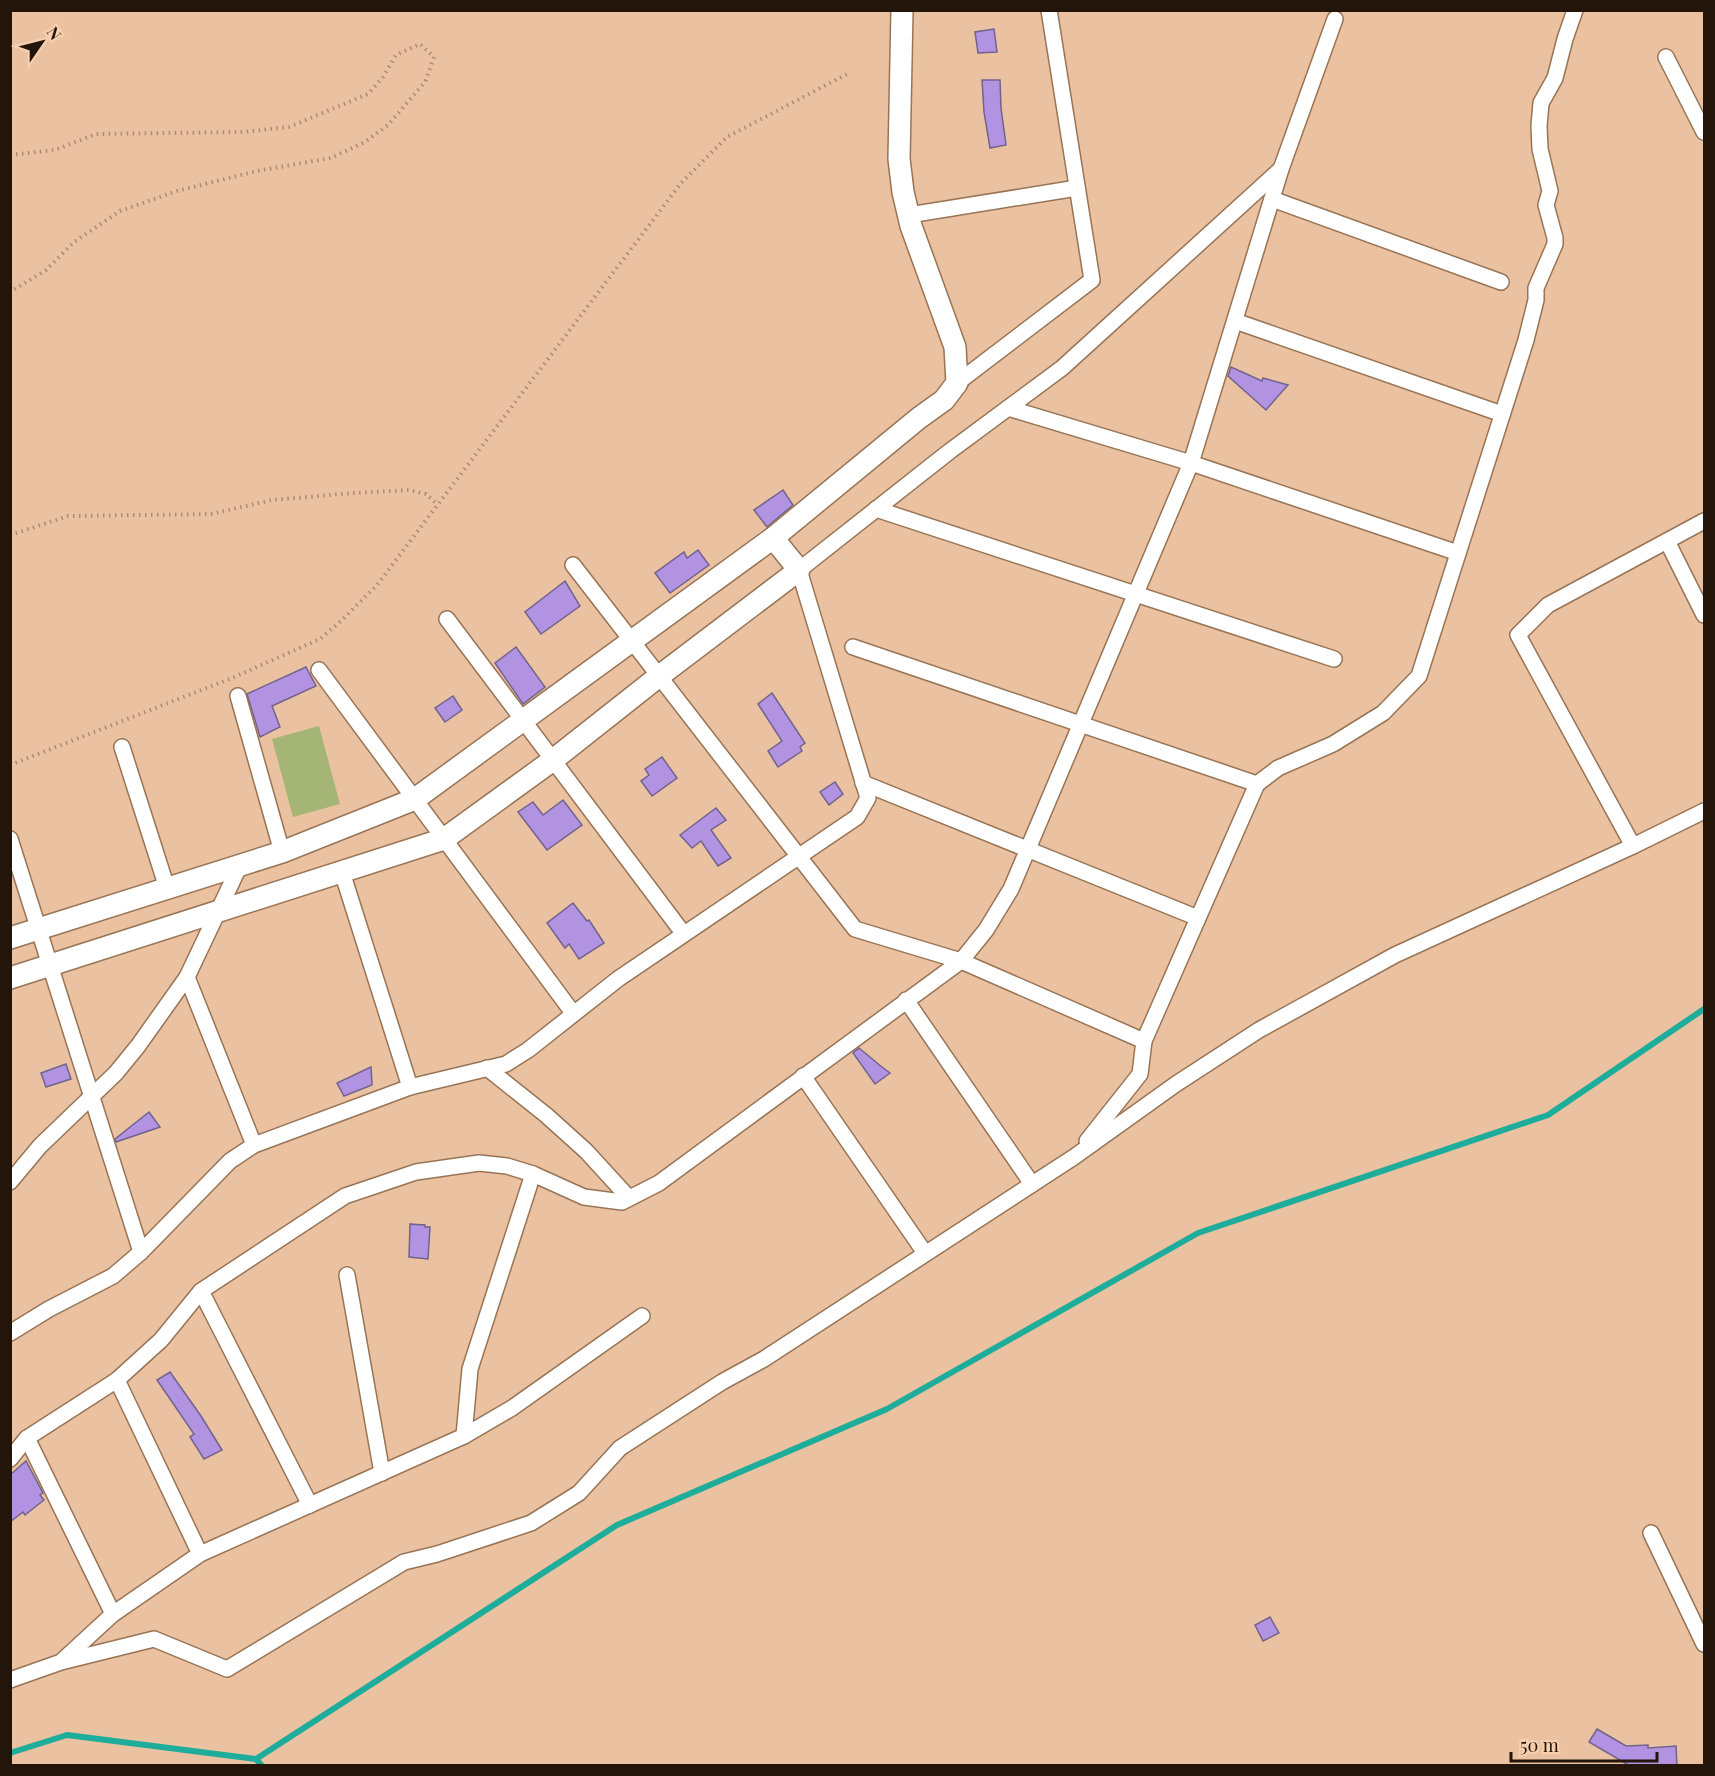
<svg xmlns="http://www.w3.org/2000/svg" width="1715" height="1776" font-family="'Playfair Display',serif">
<style>
.green{fill:#a4b576}
.lines{fill:none;stroke-linecap:round;stroke-linejoin:round}
.stream{stroke:#1ead9a;stroke-width:6}
.building{fill:#b193e2;stroke:#71638b;stroke-width:1.5}
.street-casing{stroke:#987455;stroke-width:18}
.secondary-casing{stroke:#987455;stroke-width:24}
.path{stroke:#ac8b71;stroke-width:4;stroke-dasharray:1.5 4.5;stroke-linecap:butt}
.street{stroke:#fff;stroke-width:15}
.secondary{stroke:#fff;stroke-width:21}
</style>
<rect width="100%" height="100%" fill="#ebc2a1"/>
<polygon class="green" points="319,726 340,804 293,817 272,739"/>
<g class="lines">
<g class="stream">
<polyline points="10,1753 67,1735 256,1759 617,1525 887,1409 1198,1233 1548,1115 1704,1009"/>
<polyline points="256,1759 262,1766"/>
</g>
</g>
<g class="building">
<polygon points="994,29 997,52 978,53 975,32"/>
<polygon points="982,80 1000,80 1001,108 1006,145 990,148 984,112"/>
<polygon points="1231,367 1262,381 1263,378 1288,385 1266,410 1228,376"/>
<polygon points="783,490 793,505 767,527 754,510"/>
<polygon points="698,550 709,565 670,593 655,573 684,552 687,558"/>
<polygon points="565,581 580,606 541,634 525,612"/>
<polygon points="516,647 545,687 523,704 495,663"/>
<polygon points="306,667 316,686 272,706 280,727 260,737 247,694"/>
<polygon points="772,693 805,743 800,747 802,751 778,767 768,751 782,741 758,704"/>
<polygon points="453,696 462,710 445,722 435,708"/>
<polygon points="662,757 677,778 652,796 641,781 649,775 645,769"/>
<polygon points="835,782 843,794 829,805 820,792"/>
<polygon points="563,800 582,825 547,850 518,812 533,802 543,815"/>
<polygon points="716,808 726,820 711,830 731,858 718,866 701,841 692,848 680,835"/>
<polygon points="573,903 587,921 589,920 604,943 579,959 569,944 565,948 547,923"/>
<polygon points="859,1048 882,1067 890,1073 875,1084 853,1053"/>
<polygon points="66,1064 71,1079 46,1087 41,1073"/>
<polygon points="371,1067 372,1085 344,1096 337,1083"/>
<polygon points="149,1112 160,1127 116,1142 115,1139"/>
<polygon points="410,1224 425,1225 425,1227 430,1227 428,1259 409,1257"/>
<polygon points="170,1372 201,1416 222,1450 204,1459 190,1437 194,1434 157,1380"/>
<polygon points="26,1461 43,1493 40,1495 44,1500 25,1515 23,1512 10,1522 10,1475"/>
<polygon points="1270,1617 1279,1633 1263,1641 1255,1625"/>
<polygon points="1597,1729 1626,1746 1648,1745 1648,1748 1676,1746 1677,1766 1630,1766 1589,1742"/>
</g>
<g class="lines">
<g class="street-casing">
<g id="street">
<polyline points="1666,57 1704,132"/>
<polyline points="1272,199 1501,282"/>
<polyline points="909,215 1077,188"/>
<polyline points="1235,321 1502,414"/>
<polyline points="957,383 1092,280 1049,10"/>
<polyline points="1008,408 1191,463 1458,553"/>
<polyline points="876,509 1334,659"/>
<polyline points="1667,541 1704,615"/>
<polyline points="573,565 855,929 961,961 1144,1041"/>
<polyline points="447,619 683,933"/>
<polyline points="853,647 1257,784"/>
<polyline points="319,670 573,1013"/>
<polyline points="238,696 282,852"/>
<polyline points="122,747 167,888"/>
<polyline points="863,783 1198,918"/>
<polyline points="10,839 141,1252"/>
<polyline points="1633,846 1518,635 1548,605 1704,521"/>
<polyline points="342,872 410,1087"/>
<polyline points="187,977 254,1145"/>
<polyline points="906,1000 1032,1184"/>
<polyline points="487,1068 546,1115 586,1151 629,1198"/>
<polyline points="803,1076 925,1253"/>
<polyline points="1087,1141 1140,1074 1144,1041 1257,784 1278,768 1333,744 1383,713 1419,676 1526,340 1536,300 1536,288 1555,244 1555,238 1546,205 1550,191 1540,149 1539,126 1541,103 1555,78 1565,39 1575,10"/>
<polyline points="10,1182 40,1146 116,1073 138,1046 187,977 240,865"/>
<polyline points="347,1275 382,1473"/>
<polyline points="201,1291 310,1505"/>
<polyline points="10,1333 49,1309 113,1276 141,1252 230,1161 254,1145 410,1087 506,1064 528,1050 618,979 857,817 868,798 799,570 950,451 1062,368 1281,169"/>
<polyline points="117,1380 200,1554"/>
<polyline points="464,1436 470,1369 533,1174"/>
<polyline points="27,1438 113,1614"/>
<polyline points="10,1459 27,1438 117,1380 161,1340 201,1291 345,1196 416,1172 479,1163 507,1166 533,1174 584,1197 622,1202 659,1183 961,961 986,930 1011,889 1191,463 1281,169 1335,19"/>
<polyline points="1651,1533 1704,1644"/>
<polyline points="63,1660 113,1614 200,1554 464,1436 512,1408 642,1316"/>
<polyline points="10,1680 61,1662 154,1639 227,1669 404,1562 437,1554 531,1523 579,1493 620,1448 722,1382 764,1359 1074,1157 1176,1084 1259,1030 1395,955 1633,846 1704,811"/>
</g>
</g>
<g class="secondary-casing">
<g id="secondary">
<polyline points="773,538 919,418 944,400 957,383 955,347 911,226 903,192 899,159 902,10"/>
<polyline points="10,938 282,852 415,799 773,538 799,570 658,677 553,760 444,839 10,978"/>
</g>
</g>
<g class="path">
<polyline points="10,155 55,150 96,134 243,132 289,127 368,94 383,77 396,55 420,44 434,57 425,82 388,125 365,142 331,158 257,171 177,191 120,211 74,242 46,270 10,292"/>
<polyline points="10,535 68,516 211,514 272,500 354,493 409,490 426,494 438,505"/>
<polyline points="10,765 232,678 320,639 341,621 377,585 681,183 727,137 849,73"/>
</g>
<use href="#street" class="street"/>
<use href="#secondary" class="secondary"/>
</g>
<rect width="1715" height="1776" fill="none" stroke="#231509" stroke-width="24"/>
<g transform="translate(42 42) rotate(55)" stroke="#f8cfae" stroke-width="4.5" paint-order="stroke">
<path d="M0-4.5L10 22L0 15L-10 22Z" fill="#231509"/>
<text y="-9" font-size="16" font-weight="bold" text-anchor="middle" fill="#231509">N</text>
</g>
<path d="M1511 1752v9h146v-9" fill="none" stroke="#231509" stroke-width="3"/>
<text x="1520" y="1752" font-size="18" fill="#231509" stroke="#f8cfae" stroke-width="4.5" paint-order="stroke">50 m</text>
</svg>
